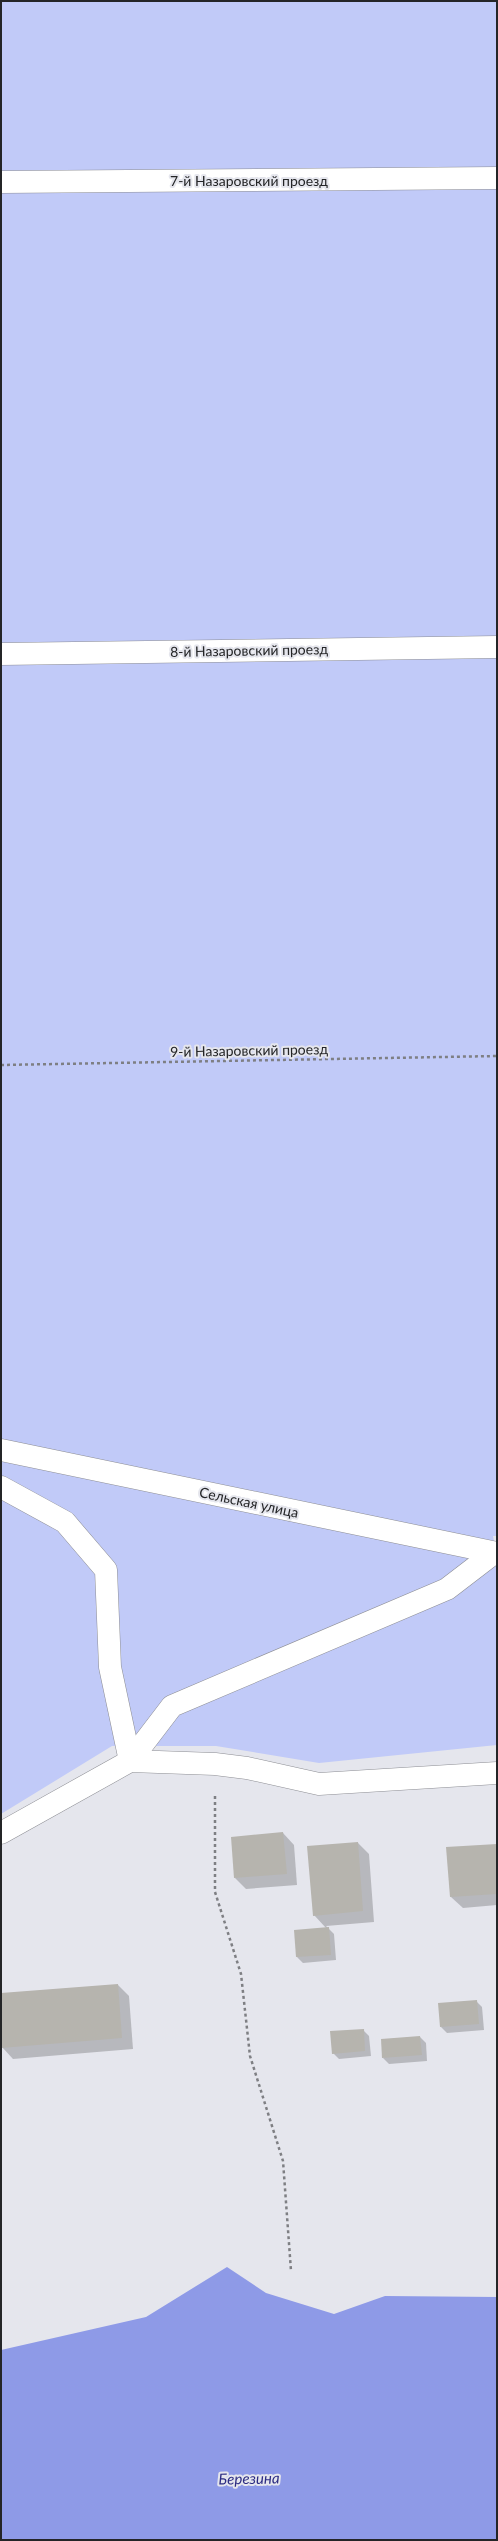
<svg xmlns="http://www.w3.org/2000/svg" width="498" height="2541" font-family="Lato,sans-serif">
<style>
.green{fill:#c1caf8}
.water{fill:#8e9ae7}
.shadow{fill:#0003}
.building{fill:#b6b4ae}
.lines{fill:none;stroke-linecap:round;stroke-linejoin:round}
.service-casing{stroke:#8d8e94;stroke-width:23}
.minor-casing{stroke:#8d8e94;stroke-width:23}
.tertiary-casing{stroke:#8d8e94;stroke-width:23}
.path{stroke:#7e7f83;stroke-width:2.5;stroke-dasharray:3 3;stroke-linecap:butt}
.service{stroke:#fff;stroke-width:22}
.minor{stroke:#fff;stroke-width:22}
.tertiary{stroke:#fff;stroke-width:22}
.labels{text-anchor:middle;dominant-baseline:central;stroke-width:4;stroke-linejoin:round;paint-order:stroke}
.street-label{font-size:14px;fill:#242527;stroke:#e5e6ed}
.water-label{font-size:15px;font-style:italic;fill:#2b2b82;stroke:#e5e6ed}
</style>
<rect width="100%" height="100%" fill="#e5e6ed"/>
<polygon class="green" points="1,1 497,1 497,1536 493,1536 497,1559 497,1745 319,1763 216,1746 112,1746 1,1814"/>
<polygon class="water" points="227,2267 266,2293 334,2314 385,2296 497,2297 497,2540 1,2540 1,2350 146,2317"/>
<g class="shadow">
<polygon points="283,1833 294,1845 297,1885 246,1889 235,1878"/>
<polygon points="358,1843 369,1854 374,1922 326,1926 334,1934 336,1960 303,1963 297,1957 295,1931 326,1928 314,1915"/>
<polygon points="497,1845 497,1905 463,1908 451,1897"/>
<polygon points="118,1985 129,1996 133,2049 13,2059 2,2047 1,1994"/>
<polygon points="476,2001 482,2007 484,2030 447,2033 441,2027"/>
<polygon points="363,2030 369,2036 371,2056 339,2059 333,2053"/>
<polygon points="420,2037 426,2043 427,2061 389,2064 383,2058"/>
</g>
<g class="building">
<polygon points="283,1832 287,1874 234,1878 231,1837"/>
<polygon points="358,1842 363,1911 313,1916 307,1846"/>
<polygon points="497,1844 497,1894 450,1897 446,1847"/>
<polygon points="329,1927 331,1955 296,1957 294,1930"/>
<polygon points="118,1984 122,2038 1,2048 1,1993"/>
<polygon points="477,2000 479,2024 440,2027 438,2003"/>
<polygon points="364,2029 365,2051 332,2054 330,2031"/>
<polygon points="420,2036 422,2055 382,2058 381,2039"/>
</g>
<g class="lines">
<g class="service-casing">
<g id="service">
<polyline points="1,1487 65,1522 106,1570 110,1667 130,1761"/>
<polyline points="130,1761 172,1706 447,1589 494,1553"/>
</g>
</g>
<g class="minor-casing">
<g id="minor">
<polyline points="1,182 497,178"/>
<polyline points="1,654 497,647"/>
<polyline points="1,1450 497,1553"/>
</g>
</g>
<g class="tertiary-casing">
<polyline id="tertiary" points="1,1833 130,1761 215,1764 247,1768 319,1784 497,1773"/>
</g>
<g class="path">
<polyline points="1,1065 497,1056"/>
<polyline points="215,1796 215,1892 241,1974 250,2056 283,2161 291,2271"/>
</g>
<use href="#service" class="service"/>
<use href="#minor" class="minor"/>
<use href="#tertiary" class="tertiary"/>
</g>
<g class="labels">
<g class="street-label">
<text x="249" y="180">7-й Назаровский проезд</text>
<text transform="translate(249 650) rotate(-1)">8-й Назаровский проезд</text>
<text transform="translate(249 1050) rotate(-1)">9-й Назаровский проезд</text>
<text transform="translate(249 1502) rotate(12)">Сельская улица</text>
</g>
<g class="water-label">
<text transform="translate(249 2478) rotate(-1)">Березина</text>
</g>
</g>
<rect width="498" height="2541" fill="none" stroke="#242527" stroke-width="4"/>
</svg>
